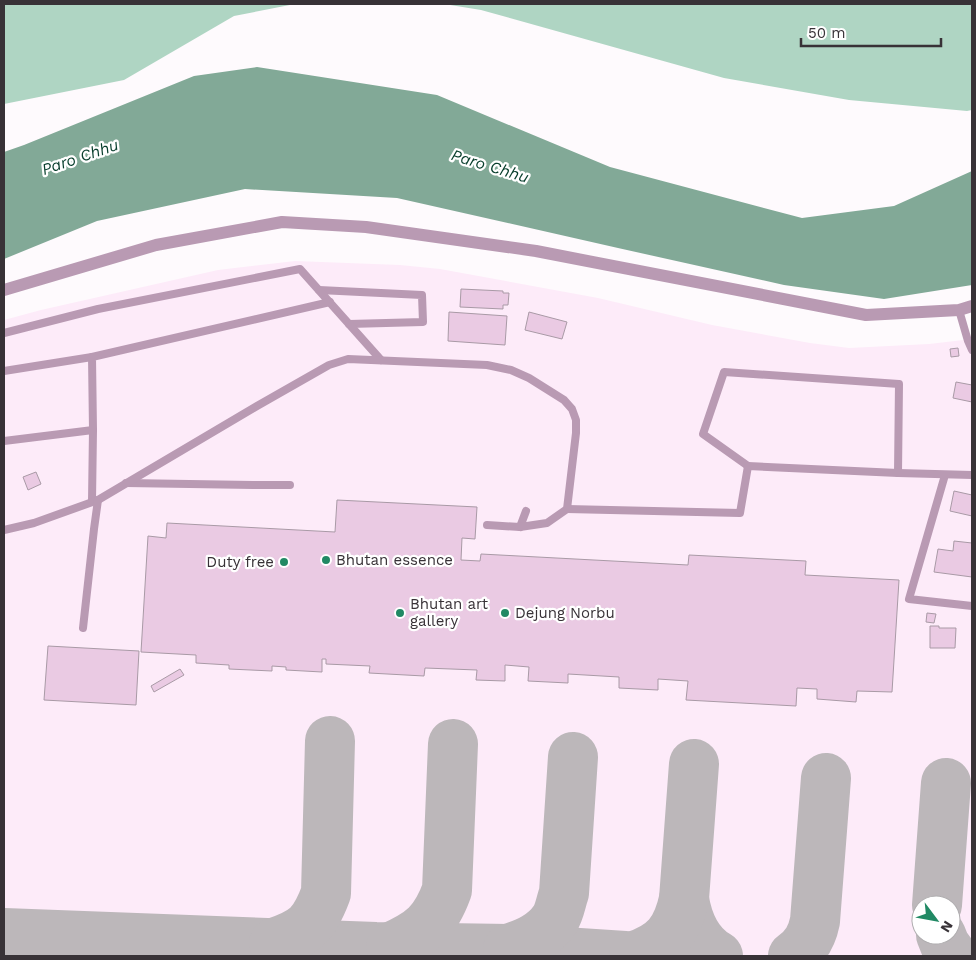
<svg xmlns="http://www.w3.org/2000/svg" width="976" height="960" font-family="'Work Sans',sans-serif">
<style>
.built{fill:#fdebf9;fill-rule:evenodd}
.green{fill:#afd5c3}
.water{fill:#82a997}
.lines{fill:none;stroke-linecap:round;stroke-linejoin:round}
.taxiway{stroke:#bcb7ba;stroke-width:50}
.building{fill:#eacae3;stroke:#a99aa6}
.service{stroke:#b99ab3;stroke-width:8}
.tertiary{stroke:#b99ab3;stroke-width:12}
.poi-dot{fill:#218964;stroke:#fff;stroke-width:2}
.labels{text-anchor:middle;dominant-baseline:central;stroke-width:4.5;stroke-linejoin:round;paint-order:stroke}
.poi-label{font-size:15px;fill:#383237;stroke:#fff;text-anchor:start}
.water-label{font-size:16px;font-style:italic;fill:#063d2b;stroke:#fff}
</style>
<rect width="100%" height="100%" fill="#fefafd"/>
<path class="built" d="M295,261l105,4 40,4 158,29 114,27 98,18 39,5 80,-4 43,-5v617h-968v-636l37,-10 177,-40zM921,905h30v30h-30z"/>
<g class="green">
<polygon points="4,4 295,4 234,16 124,80 4,104"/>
<polygon points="444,4 972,4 972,110 967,111 849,100 724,78 481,10"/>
</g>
<polygon class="water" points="257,67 437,95 610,167 802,218 894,206 972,171 972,285 884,299 784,285 618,248 397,198 245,189 97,221 4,259 4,152 24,145 194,76"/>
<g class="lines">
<g class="taxiway">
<path d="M684,899c4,24 13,45 34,57"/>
<polyline points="937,905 946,783"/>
<polyline points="4,933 376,947 518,949 625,956"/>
<polyline points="941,935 945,945 953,956"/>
<path d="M274,943c32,-11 40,-18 52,-50l4,-152"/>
<path d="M391,947c31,-14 44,-24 56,-57l6,-146"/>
<path d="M508,949c18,-6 36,-13 47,-30 5,-8 6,-18 9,-26l9,-136"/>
<path d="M634,956c31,-10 43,-25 50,-57l10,-135"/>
<path d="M793,956c13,-9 19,-20 22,-35l11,-143"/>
</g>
</g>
<g class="building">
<polygon points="461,289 503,291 503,293 509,293 508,305 503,305 503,309 460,307"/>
<polygon points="449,312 507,316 505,345 448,341"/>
<polygon points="529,312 567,322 562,339 525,330"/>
<polygon points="958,348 959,356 951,357 950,349"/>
<polygon points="956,382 972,385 972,402 953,398"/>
<polygon points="36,472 41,484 28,490 23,477"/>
<polygon points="954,491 972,495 972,516 950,511"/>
<polygon points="337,500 477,507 475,539 462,538 461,560 480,561 481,554 688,565 689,555 806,561 805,575 899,580 892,692 857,691 856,702 817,699 817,689 797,688 796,706 686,700 688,681 658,679 658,690 619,688 619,677 568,674 568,683 528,681 529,667 505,665 505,681 476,680 477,670 425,668 424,676 369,673 370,666 326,664 326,659 322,659 322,672 286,670 286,667 272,666 272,671 229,669 229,665 196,663 196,655 141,652 148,536 166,538 167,523 335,532"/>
<polygon points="954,541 972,543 972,577 934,572 938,549 953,551"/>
<polygon points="927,613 936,614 934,623 926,622"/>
<polygon points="930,626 939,626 939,628 956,628 955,648 930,648"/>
<polygon points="48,646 139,651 136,705 44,700"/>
<polygon points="180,669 184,675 154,692 151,686"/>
</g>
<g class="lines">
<g class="service">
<polyline points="319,290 422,295 423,322 349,324"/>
<polyline points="959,310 968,341 972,350"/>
<polyline points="4,333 98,309 300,269 381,360"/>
<polyline points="4,371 92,357"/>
<polyline points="4,441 93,430"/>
<polyline points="748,466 703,434 724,372 899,384 898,473"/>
<polyline points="945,475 909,599 972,606"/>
<polyline points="126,483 253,485 290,485"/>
<polyline points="92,501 93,430 92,357 330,302"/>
<polyline points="567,509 740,513 748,466 898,473 972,475"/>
<polyline points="520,527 526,511"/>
<polyline points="4,530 34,523 98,500 257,406 329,365 348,359 487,365 511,370 529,378 564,400 572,409 576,420 576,433 567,509 547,523 520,527 487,525"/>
<polyline points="83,628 94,529 98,500"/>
</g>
<polyline class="tertiary" points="4,290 156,245 282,222 366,227 536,251 866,315 959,310 972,306"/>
</g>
<g class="poi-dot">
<circle cx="326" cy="560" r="5"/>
<circle cx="284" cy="562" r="5"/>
<circle cx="400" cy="613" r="5"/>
<circle cx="505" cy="613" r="5"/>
</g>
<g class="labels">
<g class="poi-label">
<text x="336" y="560">Bhutan essence</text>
<text x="274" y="562" text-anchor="end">Duty free</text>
<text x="410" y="604">Bhutan art<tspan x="410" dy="17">gallery</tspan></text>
<text x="515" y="613">Dejung Norbu</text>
</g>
<g class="water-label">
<text transform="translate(80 157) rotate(-19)">Paro Chhu</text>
<text transform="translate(490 166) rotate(17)">Paro Chhu</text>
</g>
</g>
<rect width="976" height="960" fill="none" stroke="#383237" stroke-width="10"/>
<g transform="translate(936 920) rotate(122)"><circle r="24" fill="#ffffff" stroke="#afadaf"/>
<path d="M0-4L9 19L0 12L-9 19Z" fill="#218964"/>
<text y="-8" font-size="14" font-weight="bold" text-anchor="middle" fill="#383237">N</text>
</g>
<path d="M801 38v8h140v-8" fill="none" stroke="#383237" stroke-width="2.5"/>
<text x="808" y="38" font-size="15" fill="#383237" stroke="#ffffff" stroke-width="4" paint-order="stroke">50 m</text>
</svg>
